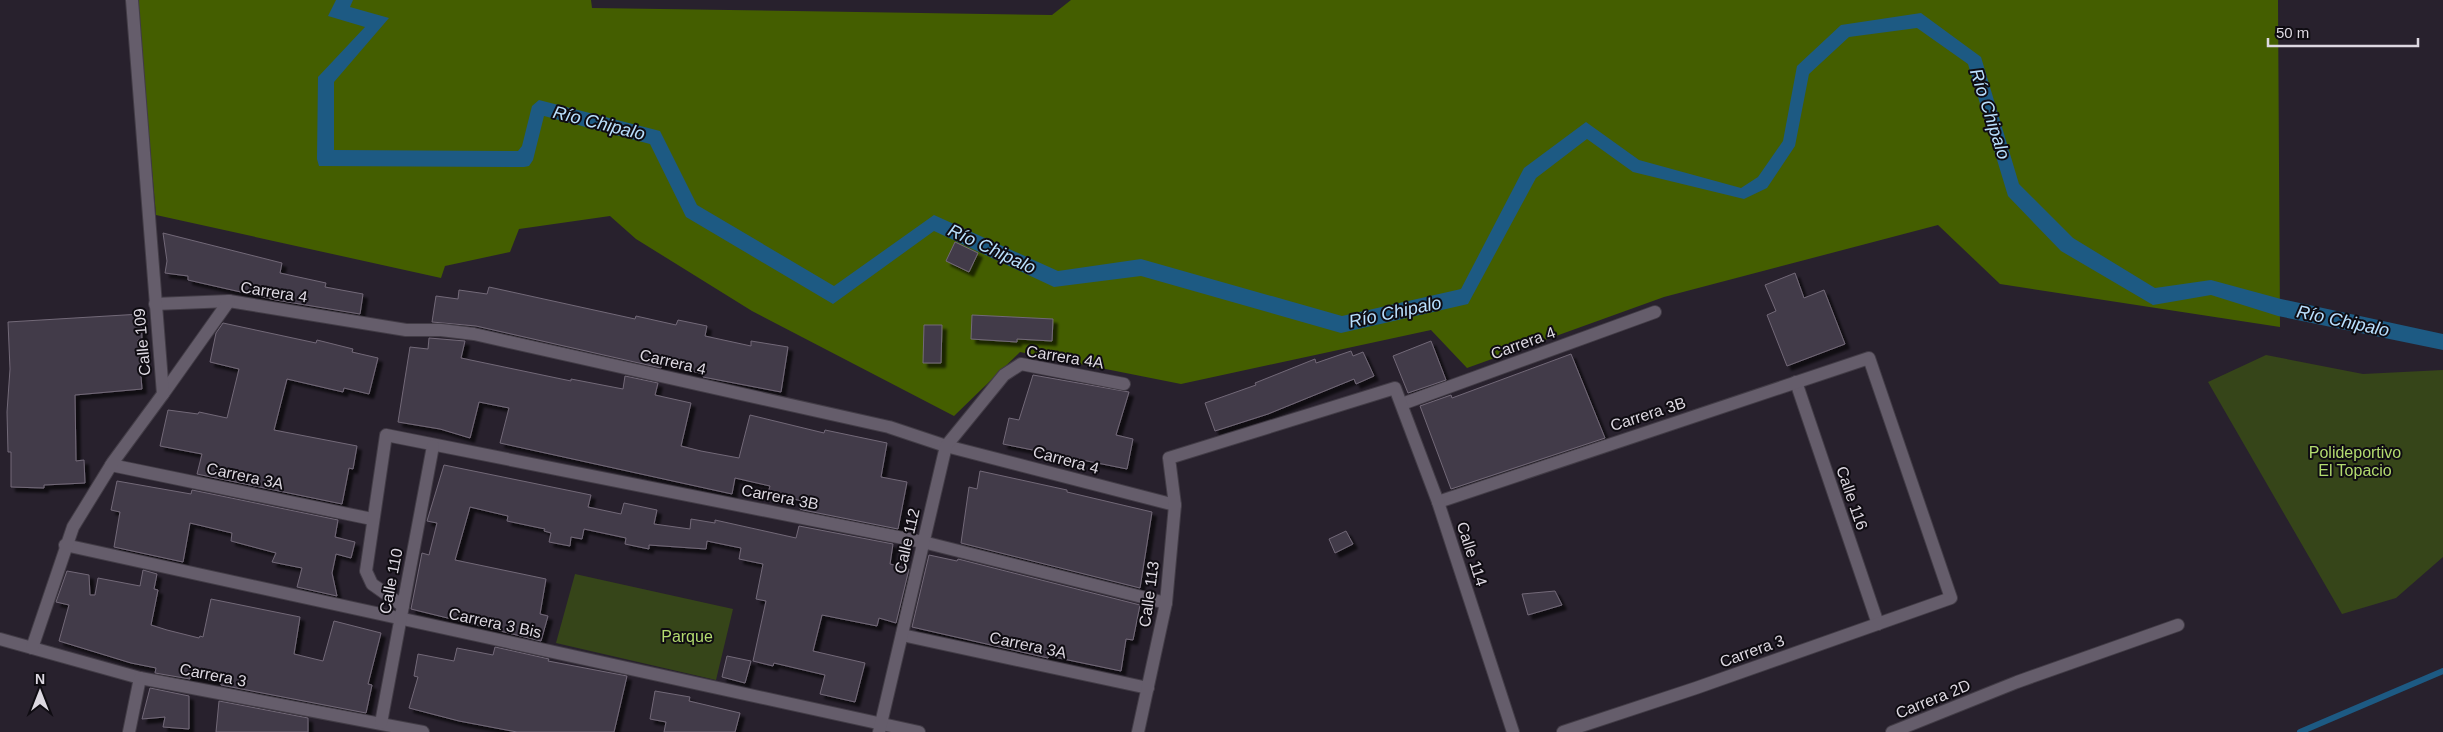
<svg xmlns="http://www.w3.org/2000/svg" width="2443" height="732" font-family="Arial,sans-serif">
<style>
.green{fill:#364519}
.forest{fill:#445e00}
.water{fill:#1d5a83}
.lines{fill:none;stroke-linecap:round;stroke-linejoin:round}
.stream{stroke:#1d5a83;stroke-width:6}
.building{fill:#433b49;stroke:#726978;filter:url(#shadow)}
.minor-casing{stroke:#423c46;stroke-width:14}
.minor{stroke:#655d6b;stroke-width:12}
.labels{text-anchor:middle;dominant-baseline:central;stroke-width:4;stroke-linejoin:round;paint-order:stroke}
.street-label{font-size:16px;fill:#ddd8e1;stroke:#0f0c12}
.park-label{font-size:16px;fill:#b3db6f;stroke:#0f0c12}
.water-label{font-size:18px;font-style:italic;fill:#bae0fe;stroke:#0f0c12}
</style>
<defs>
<filter id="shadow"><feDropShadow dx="4.5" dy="4.5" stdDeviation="1" flood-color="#0009"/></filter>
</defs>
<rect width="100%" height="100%" fill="#28212d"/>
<g class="green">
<polygon points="2266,355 2363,374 2443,370 2443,557 2396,598 2342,614 2208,382"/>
<polygon points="575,574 733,609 716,680 556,643"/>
</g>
<polygon class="forest" points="137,0 591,0 592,8 1052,15 1071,0 2278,0 2280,327 2000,284 1938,225 1664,297 1467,368 1431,330 1181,384 1020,352 954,416 752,311 636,239 610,216 519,229 510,252 445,266 441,278 156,215"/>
<polygon class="water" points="336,0 353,0 350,7 389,18 334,82 334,150 518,151 522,146 532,106 539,100 660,131 697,205 834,286 934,215 1058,271 1141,259 1342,316 1461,289 1524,168 1586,122 1639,160 1741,188 1758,177 1783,141 1797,66 1841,25 1921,13 1981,57 2019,184 2073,238 2155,288 2211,280 2281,299 2443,334 2443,350 2278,316 2211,295 2153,305 2061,251 2008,196 1968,64 1917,28 1849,37 1809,74 1795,146 1767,188 1744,199 1633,172 1587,139 1536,178 1468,304 1341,333 1141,276 1054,287 934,231 833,304 686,217 650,144 544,116 533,160 529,166 524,167 319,166 317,159 318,77 365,27 328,16"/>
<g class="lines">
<polyline class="stream" points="2300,732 2443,671"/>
</g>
<g class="building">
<polygon points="163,233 282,263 280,273 326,283 325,287 363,294 360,314 276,300 188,280 188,276 165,273 167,261"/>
<polygon points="955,242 978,253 969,272 946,261"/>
<polygon points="1795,273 1804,298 1824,290 1845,344 1787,366 1767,315 1776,311 1765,285"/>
<polygon points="489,287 635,319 636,316 676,325 678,320 707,326 705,336 751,346 751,341 788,347 781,392 703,377 704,374 662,364 661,368 476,326 432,322 436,296 458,299 459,290 487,294"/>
<polygon points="141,314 142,340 138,340 142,389 75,395 76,461 84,460 85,483 44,485 44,488 11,487 11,452 8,452 7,412 10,369 8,322"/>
<polygon points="972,315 1053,319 1052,341 1017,339 1017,342 971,339"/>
<polygon points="223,323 316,343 317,340 353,349 352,352 378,358 369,394 344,388 343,392 287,379 274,430 357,446 353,469 349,468 342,504 197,474 202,454 160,446 168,410 198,414 199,412 227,418 239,369 210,362 216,333"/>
<polygon points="924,325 942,325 941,363 923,363"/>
<polygon points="429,338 465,341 461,358 571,381 571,379 623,389 625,376 658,383 655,395 691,403 681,446 701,451 739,458 750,415 824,433 825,430 887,443 881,477 907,482 898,529 803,510 800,509 802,501 768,493 770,486 735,478 732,494 500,443 509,408 479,402 470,438 440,429 398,422 410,347 428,349"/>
<polygon points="1431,341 1446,380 1408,393 1393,356"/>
<polygon points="1351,351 1353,356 1363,352 1374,376 1356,384 1354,379 1268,414 1215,431 1205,403 1256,385 1255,383 1315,359 1316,363"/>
<polygon points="1571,354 1605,438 1451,489 1420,406 1451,395 1452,398"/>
<polygon points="1033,375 1129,392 1116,435 1133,439 1127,469 1003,444 1009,418 1019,420"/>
<polygon points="444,465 591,495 588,507 621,514 624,503 657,510 654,524 690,529 691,519 715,523 715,520 796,538 799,526 893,544 890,564 909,569 896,623 879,618 877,626 822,615 813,651 865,663 855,702 820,694 825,675 774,663 773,666 753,661 766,601 756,599 763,564 739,559 741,548 707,541 706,549 649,545 649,549 625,544 626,538 584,529 582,539 571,537 570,546 549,542 551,533 544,531 545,529 507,521 508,516 470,507 455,560 546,579 540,614 548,616 541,641 411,609 422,553 429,555 437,523 427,521"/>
<polygon points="980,471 1067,490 1067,492 1152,512 1140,588 961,543 969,487 977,489"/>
<polygon points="117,481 191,494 192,490 338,520 335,537 355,542 351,558 336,554 332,573 337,596 297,587 302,568 272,562 276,553 231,541 232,533 190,523 183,562 114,547 120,512 111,510"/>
<polygon points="1346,531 1353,544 1335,553 1329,539"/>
<polygon points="929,555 957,561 958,559 1140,605 1133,640 1126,639 1121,671 1049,656 1048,658 912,627"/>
<polygon points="143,570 157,574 154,589 158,590 151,625 167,630 199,638 200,636 203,637 211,599 300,617 294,654 323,661 334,621 381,633 368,684 372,685 366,713 221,685 221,682 190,676 190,679 155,673 156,668 131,663 59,641 69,605 56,602 67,571 89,575 90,595 95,595 98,578 140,586"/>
<polygon points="1555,591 1562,605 1528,615 1522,594"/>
<polygon points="495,647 549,659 548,661 627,676 614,732 517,732 459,721 409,708 418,677 414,676 418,654 454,661 457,648 493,655"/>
<polygon points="727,656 751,661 745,683 722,677"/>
<polygon points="150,688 189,696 189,729 163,727 165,717 142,719"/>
<polygon points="655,691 690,697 689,701 740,713 735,732 664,732 666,722 650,719"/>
<polygon points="219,701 308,718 308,732 216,732"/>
</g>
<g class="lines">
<g class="minor-casing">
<g id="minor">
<polyline points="155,304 229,301 406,330 441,330 474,334 889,427 946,446 1175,505"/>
<polyline points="1796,382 1878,624"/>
<polyline points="163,394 229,301"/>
<polyline points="1402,404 1655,312"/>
<polyline points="111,465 372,519"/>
<polyline points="1438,502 1869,358 1951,598 1696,688 1563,732"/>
<polyline points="65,545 919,732"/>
<polyline points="403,606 372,584 366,571 386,435 923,542 1166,603"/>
<polyline points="902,635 1148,688"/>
<polyline points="0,639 140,678 423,732"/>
<polyline points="32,648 73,527 113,462 163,394 132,0"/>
<polyline points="381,723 433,446"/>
<polyline points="129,732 140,678"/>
<polyline points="879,732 946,446 1004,375 1021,364 1124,384"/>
<polyline points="1138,732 1166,603 1175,505 1169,458 1395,388 1438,502 1513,732"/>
<polyline points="1892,732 2017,682 2178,625"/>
</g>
</g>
<use href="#minor" class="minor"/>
</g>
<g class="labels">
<g class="street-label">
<text transform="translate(274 292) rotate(9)">Carrera 4</text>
<text transform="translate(142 342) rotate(-95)">Calle 109</text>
<text transform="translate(1523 343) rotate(-20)">Carrera 4</text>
<text transform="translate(1065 357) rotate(9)">Carrera 4A</text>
<text transform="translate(673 362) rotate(13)">Carrera 4</text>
<text transform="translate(1648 414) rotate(-18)">Carrera 3B</text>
<text transform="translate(1066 460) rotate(15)">Carrera 4</text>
<text transform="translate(245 476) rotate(12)">Carrera 3A</text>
<text transform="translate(780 497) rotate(11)">Carrera 3B</text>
<text transform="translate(1852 498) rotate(71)">Calle 116</text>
<text transform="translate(907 541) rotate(-77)">Calle 112</text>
<text transform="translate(1472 554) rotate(72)">Calle 114</text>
<text transform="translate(391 581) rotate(-79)">Calle 110</text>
<text transform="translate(1149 594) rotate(-82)">Calle 113</text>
<text transform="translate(495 623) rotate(12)">Carrera 3 Bis</text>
<text transform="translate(1028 645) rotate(12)">Carrera 3A</text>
<text transform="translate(1752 651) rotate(-20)">Carrera 3</text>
<text transform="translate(213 675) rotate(11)">Carrera 3</text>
<text transform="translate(1933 699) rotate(-22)">Carrera 2D</text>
</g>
<g class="park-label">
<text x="2355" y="452">Polideportivo<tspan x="2355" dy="18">El Topacio</tspan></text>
<text x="687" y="636">Parque</text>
</g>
<g class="water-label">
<text transform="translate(1990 114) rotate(72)">Río Chipalo</text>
<text transform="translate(599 123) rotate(14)">Río Chipalo</text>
<text transform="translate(992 249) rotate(25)">Río Chipalo</text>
<text transform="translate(1395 312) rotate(-12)">Río Chipalo</text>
<text transform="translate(2343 321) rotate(12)">Río Chipalo</text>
</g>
</g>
<g transform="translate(40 692)" stroke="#0f0c12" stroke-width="4" paint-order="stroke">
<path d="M0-4L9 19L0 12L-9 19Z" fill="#ddd8e1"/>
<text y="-8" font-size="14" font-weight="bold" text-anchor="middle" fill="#ddd8e1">N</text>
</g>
<path d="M2268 38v8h150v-8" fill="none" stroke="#ddd8e1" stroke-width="2.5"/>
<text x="2276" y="38" font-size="15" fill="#ddd8e1" stroke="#0f0c12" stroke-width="4" paint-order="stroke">50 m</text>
</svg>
